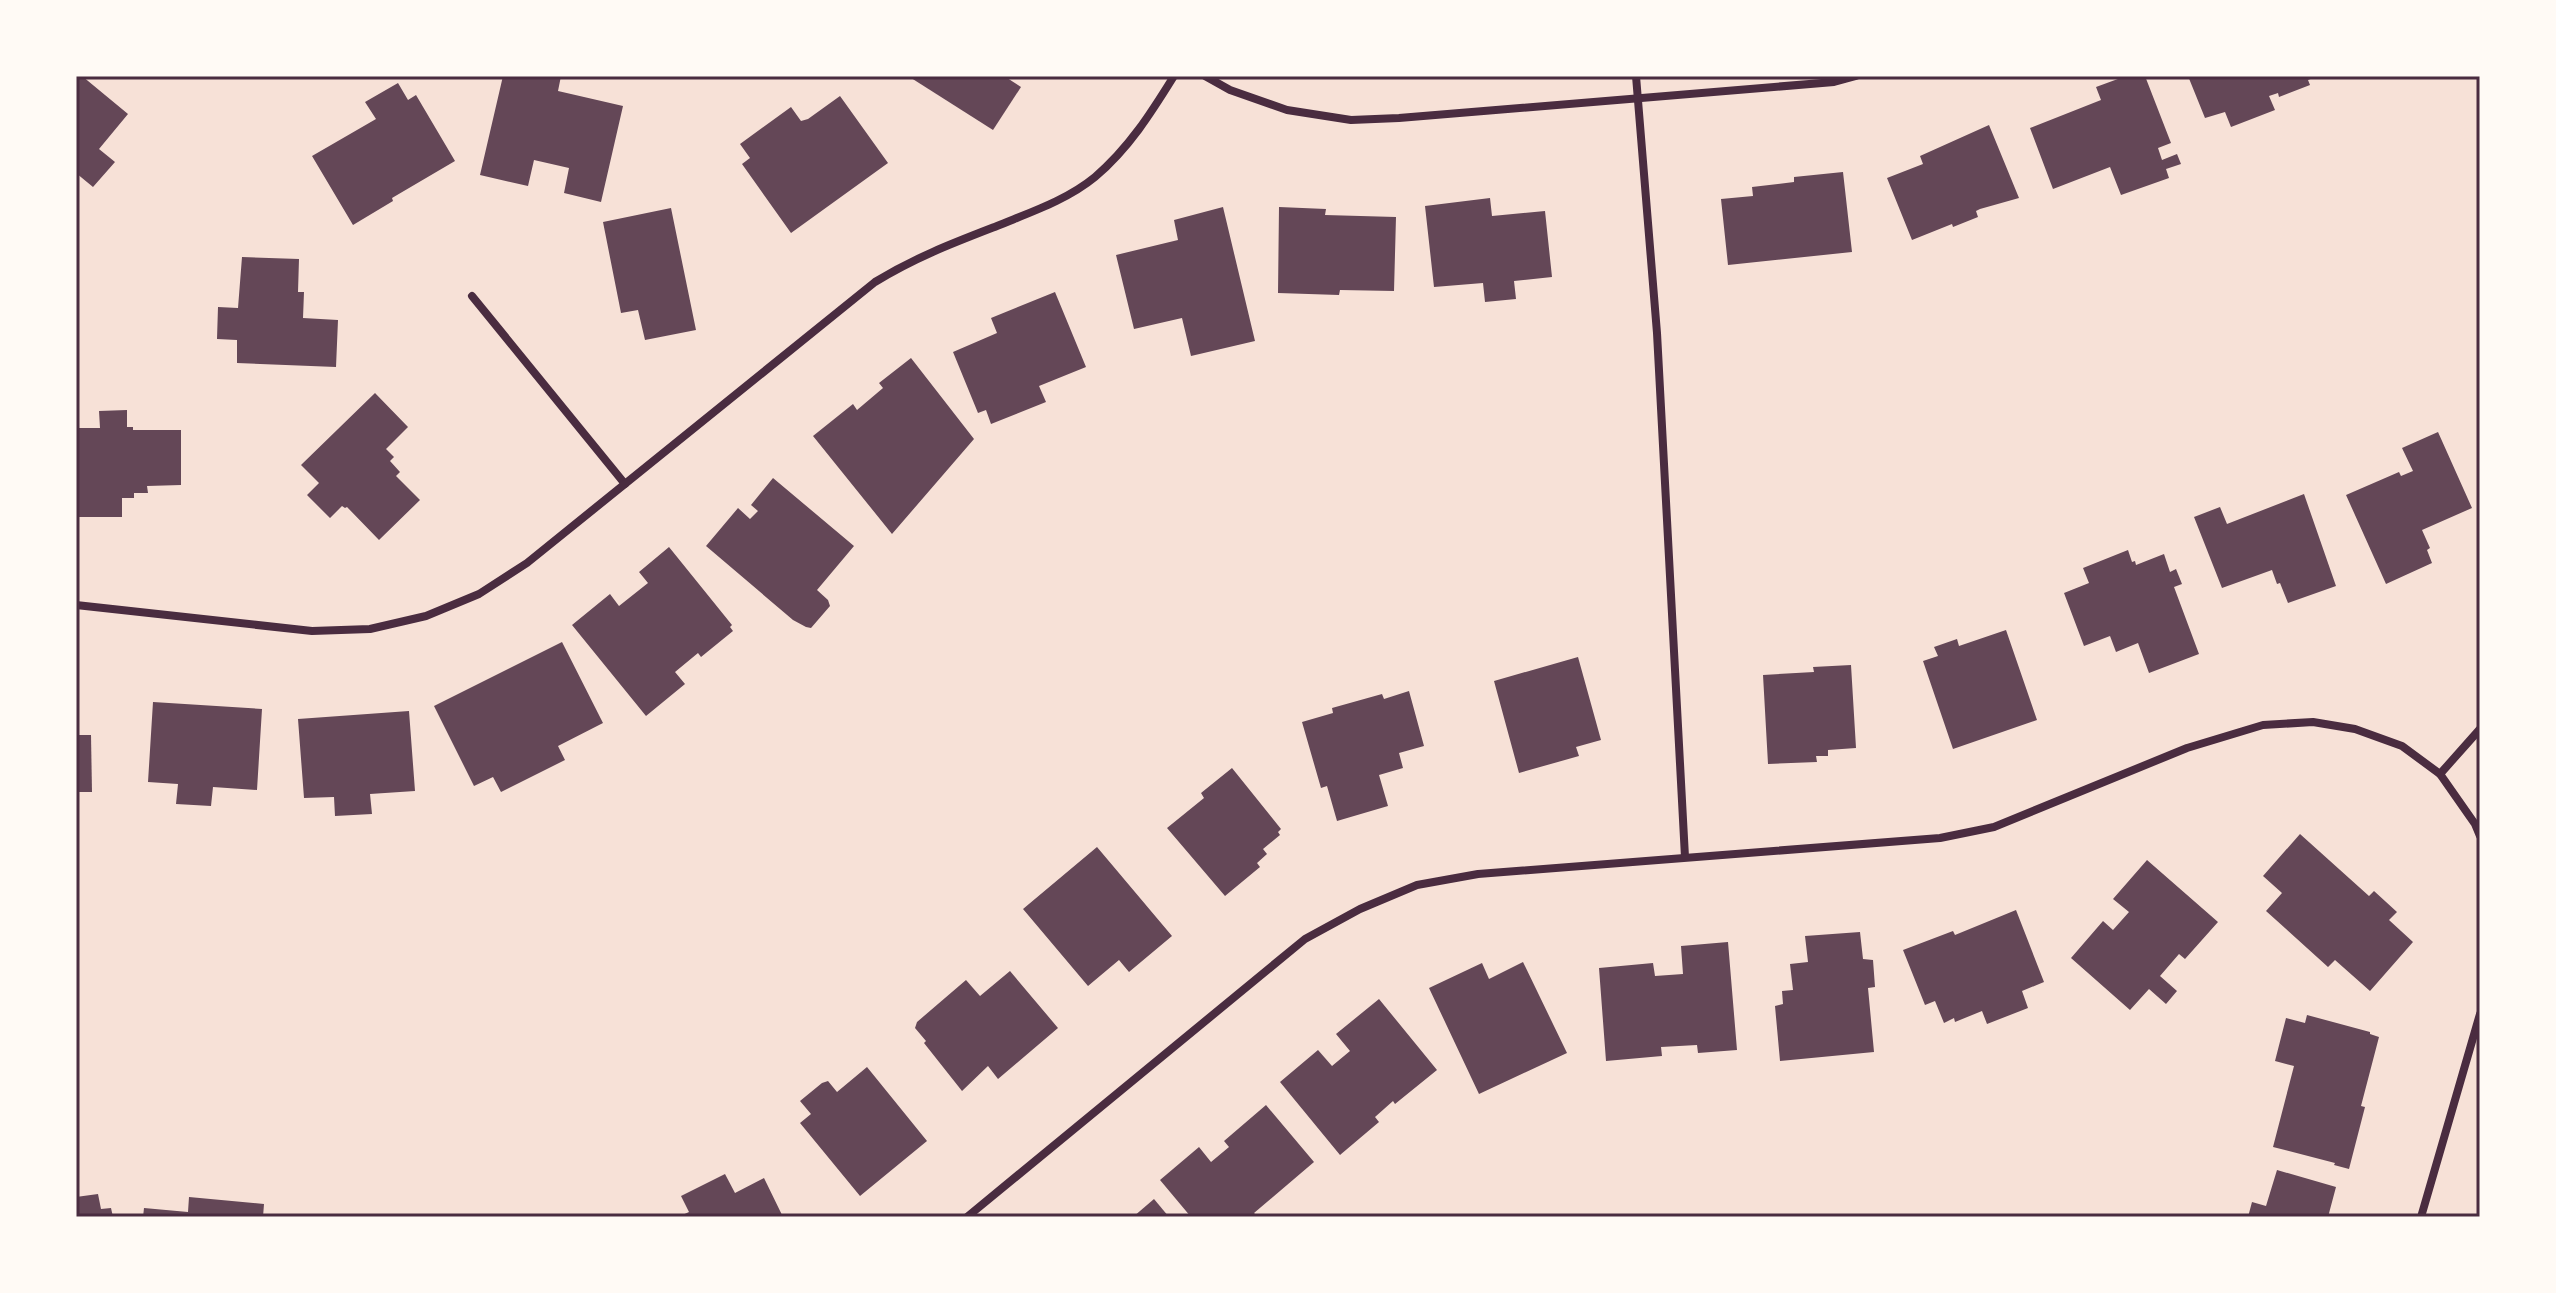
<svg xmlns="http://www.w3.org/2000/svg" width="2556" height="1293" font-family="Signika,sans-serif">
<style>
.building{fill:#644757}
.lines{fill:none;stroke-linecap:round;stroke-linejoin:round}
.minor{stroke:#4a2c40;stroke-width:8}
.neatline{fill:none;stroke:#4a2c40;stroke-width:3}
</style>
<rect width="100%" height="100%" fill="#f7e1d7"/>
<g class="building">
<polygon points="76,76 82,76 128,114 99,149 115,162 93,187 76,173"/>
<polygon points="503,76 561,76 558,91 623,106 601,202 564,193 569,168 534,160 528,186 480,175"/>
<polygon points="908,76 1004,76 1021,87 993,130"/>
<polygon points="2126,76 2145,76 2171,143 2158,148 2162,160 2177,154 2181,164 2166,169 2169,178 2121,195 2110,167 2053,189 2030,128 2101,100 2096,87"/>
<polygon points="2188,76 2318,76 2308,80 2310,85 2279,97 2278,93 2269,96 2275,110 2231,127 2225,112 2205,118"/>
<polygon points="398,83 408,100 416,95 455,161 392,198 393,201 353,225 312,156 376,119 365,102"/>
<polygon points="840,96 888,163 791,233 742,164 750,158 740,144 791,107 801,121 808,119"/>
<polygon points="1989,125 2019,198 1980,209 1976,211 1978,217 1953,227 1952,224 1912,240 1887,178 1923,164 1920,156"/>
<polygon points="1843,172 1852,252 1728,265 1721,199 1753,196 1752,187 1794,182 1794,177"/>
<polygon points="1490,198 1492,216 1545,211 1552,277 1514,281 1516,299 1485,302 1483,283 1434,287 1425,206"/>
<polygon points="1223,207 1255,341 1191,356 1182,318 1134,329 1116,255 1178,240 1174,220"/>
<polygon points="1279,207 1326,209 1325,215 1396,217 1394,291 1340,290 1339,295 1278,293"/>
<polygon points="671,208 696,330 645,340 638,310 621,313 603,222"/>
<polygon points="242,257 299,259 298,292 304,292 303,318 338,320 336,367 237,363 237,340 217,339 218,307 238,308"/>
<polygon points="1055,292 1086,367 1039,386 1046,402 991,424 986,410 978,413 953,352 997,333 991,318"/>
<polygon points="911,358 974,439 892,534 813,436 853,404 857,410 883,388 879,383"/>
<polygon points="375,393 408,427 386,449 394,457 390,461 400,472 396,476 420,500 379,540 347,507 345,508 342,506 330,518 307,495 319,483 301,465"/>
<polygon points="127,410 127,427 133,427 133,430 181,430 181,485 147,486 148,493 134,493 134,498 122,498 122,517 76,517 76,428 100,428 99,411"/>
<polygon points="2438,432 2472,508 2422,530 2430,548 2427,550 2432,563 2386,584 2346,495 2399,472 2401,476 2413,471 2402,448"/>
<polygon points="773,478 854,546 817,590 828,600 830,606 811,628 806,627 793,620 706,546 738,508 750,519 758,511 751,505"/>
<polygon points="2304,494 2336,586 2288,603 2280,583 2277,584 2272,570 2222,588 2194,517 2220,507 2227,524"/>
<polygon points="669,547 732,625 730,627 733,631 701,657 698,653 675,672 685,684 646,716 572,625 610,594 619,606 648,583 639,572"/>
<polygon points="2128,550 2132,562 2135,561 2136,565 2164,554 2170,572 2176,569 2182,584 2174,587 2199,654 2149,673 2138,643 2116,652 2110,636 2084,646 2064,593 2089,583 2083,568"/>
<polygon points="2006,630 2037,720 1953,749 1923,661 1938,656 1934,647 1957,639 1959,646"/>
<polygon points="562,642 603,723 558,746 565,760 501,792 493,777 474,786 434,706"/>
<polygon points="1578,657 1601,740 1576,747 1579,756 1519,773 1494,681"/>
<polygon points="1851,665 1856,748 1828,750 1828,756 1816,756 1817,762 1768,764 1763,675 1814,672 1813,667"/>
<polygon points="1409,691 1424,746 1399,753 1403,768 1379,775 1388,806 1337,821 1327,786 1321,788 1302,722 1333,713 1332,708 1382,694 1384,699"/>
<polygon points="153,702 262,709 257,790 213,787 211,806 176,804 178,784 148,782"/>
<polygon points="409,711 415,791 370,794 372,814 335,816 334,797 304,798 298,719"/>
<polygon points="76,735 91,735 92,792 76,792"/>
<polygon points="1232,768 1281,829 1278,832 1280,835 1263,849 1267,854 1257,863 1260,867 1225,896 1167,828 1204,798 1201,793"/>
<polygon points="2300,834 2369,896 2374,891 2397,912 2389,920 2413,942 2370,991 2335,960 2328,967 2266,911 2282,893 2263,876"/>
<polygon points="1097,847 1172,936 1129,972 1119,960 1088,986 1023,909"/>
<polygon points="2147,860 2218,922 2185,959 2179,954 2160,976 2177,991 2166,1004 2149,989 2130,1010 2071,958 2103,921 2113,930 2129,912 2113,899"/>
<polygon points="2016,910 2044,982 2022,991 2028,1008 1987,1024 1982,1011 1955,1022 1954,1018 1944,1023 1935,1001 1925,1005 1903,950 1953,931 1955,935"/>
<polygon points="1860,932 1863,959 1873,960 1875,987 1868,988 1874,1052 1780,1061 1775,1006 1783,1004 1782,991 1793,990 1790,964 1808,962 1805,936"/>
<polygon points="1728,942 1737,1050 1698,1053 1697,1045 1661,1047 1662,1056 1606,1061 1599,968 1653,963 1655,976 1683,974 1681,946"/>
<polygon points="1523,962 1567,1053 1479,1094 1429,988 1482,963 1489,979"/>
<polygon points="1010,971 1058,1028 998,1079 988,1066 962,1091 924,1043 926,1041 915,1028 917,1022 966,980 980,996"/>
<polygon points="1379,999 1437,1070 1395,1104 1393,1101 1375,1117 1379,1122 1340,1155 1280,1082 1318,1050 1332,1066 1350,1051 1336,1034"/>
<polygon points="2307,1015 2370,1032 2370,1034 2379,1037 2361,1106 2365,1107 2349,1169 2334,1165 2335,1163 2273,1147 2294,1066 2275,1061 2286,1018 2305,1023"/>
<polygon points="867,1067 927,1141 860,1196 800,1123 811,1114 800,1101 822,1083 828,1081 837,1092"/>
<polygon points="1266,1105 1314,1162 1254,1213 1258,1217 1191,1217 1160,1180 1199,1147 1211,1162 1229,1147 1224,1141"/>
<polygon points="2277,1170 2336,1187 2328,1217 2248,1217 2252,1202 2266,1206"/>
<polygon points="725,1174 735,1193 764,1178 783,1217 678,1217 689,1212 681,1196"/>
<polygon points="98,1194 101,1209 111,1208 113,1217 76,1217 76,1197"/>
<polygon points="189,1197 264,1204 263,1217 143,1217 144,1208 188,1212"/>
<polygon points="1154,1199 1169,1217 1133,1217"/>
</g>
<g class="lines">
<g class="minor">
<polyline points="1205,76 1230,90 1287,110 1351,120 1399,118 1834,82 1856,76"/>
<polyline points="1636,76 1657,333 1685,857"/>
<polyline points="472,296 625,484"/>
<path d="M76,605l236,26 58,-2 56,-13 53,-22 48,-31 348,-281c41,-25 78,-39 122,-56 34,-14 70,-26 98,-49 34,-29 56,-64 79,-101"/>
<polyline points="2440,774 2480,729"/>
<polyline points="967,1217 1305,939 1360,909 1417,885 1478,874 1940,838 1994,827 2187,748 2263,725 2313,722 2355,729 2402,746 2440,774 2475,824 2480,836"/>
<polyline points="2421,1217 2480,1014"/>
</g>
</g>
<rect width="2556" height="1293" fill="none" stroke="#fffaf5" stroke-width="156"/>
<rect x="78" y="78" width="2400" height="1137" class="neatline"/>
</svg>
